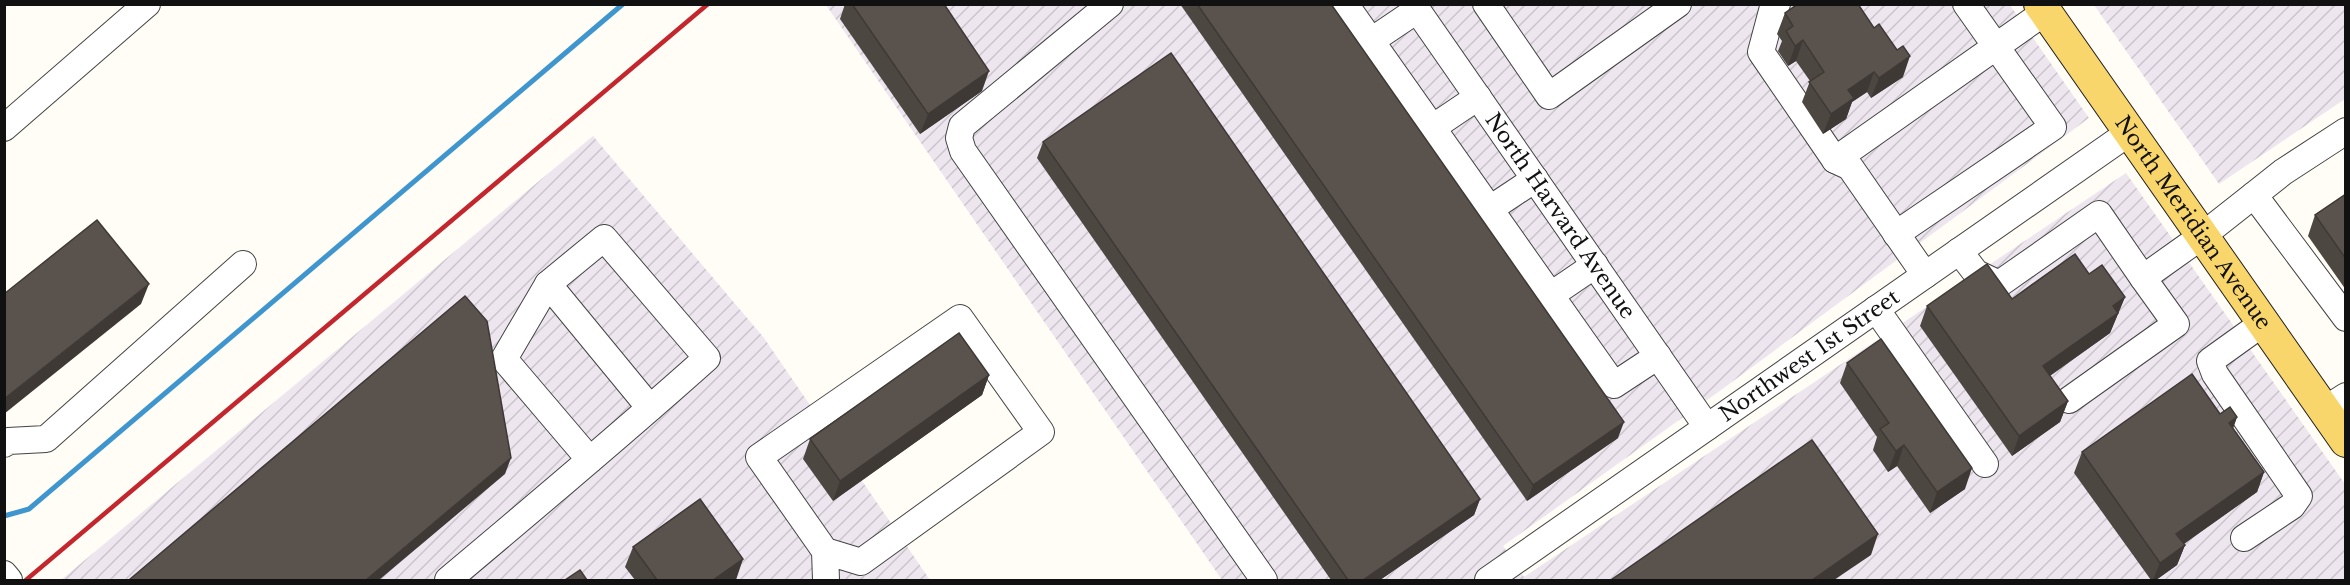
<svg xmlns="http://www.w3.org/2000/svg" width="2350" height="585" font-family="'Libre Baskerville',serif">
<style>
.industrial{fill:url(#industrial-furrows)}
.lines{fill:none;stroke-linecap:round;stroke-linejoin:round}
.stream{stroke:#3f96cf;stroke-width:5}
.minor-casing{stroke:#444;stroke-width:28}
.major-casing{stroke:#222;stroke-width:34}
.minor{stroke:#fff;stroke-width:26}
.major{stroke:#f9d66b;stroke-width:32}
.rail{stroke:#c4262e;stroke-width:4.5}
.wall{fill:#4d4742}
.shaded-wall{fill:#3f3936}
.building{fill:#5a524d;stroke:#3f3936;stroke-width:1.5}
.labels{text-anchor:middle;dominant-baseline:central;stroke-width:6;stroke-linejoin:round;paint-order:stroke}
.street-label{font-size:21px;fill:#111;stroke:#fff}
</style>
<defs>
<pattern id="industrial-furrows" width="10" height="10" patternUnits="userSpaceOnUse" patternTransform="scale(1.5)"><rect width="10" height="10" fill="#eee6ef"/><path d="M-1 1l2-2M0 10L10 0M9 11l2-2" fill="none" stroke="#cbc4cc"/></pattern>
</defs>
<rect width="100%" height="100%" fill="#fffdf5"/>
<g class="industrial">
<polygon points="826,5 2010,5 2089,118 1721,390 1503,546 1524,577 2126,173 2345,484 2345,580 1222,580"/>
<polygon points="2094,5 2345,5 2345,99 2219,184"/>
<polygon points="593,136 764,338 930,580 61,580"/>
</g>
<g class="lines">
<polyline class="stream" points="4,516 29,509 623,4"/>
<g class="minor-casing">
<g id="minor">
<polyline points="1110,4 962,126 959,138 963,151 1264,580"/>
<polyline points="1345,4 1614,385 1658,356"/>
<path id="s1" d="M1413,4l294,423"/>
<polyline points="1486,4 1549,96 1678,4"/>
<polyline points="1777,4 1773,7 1761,52 1835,160 2045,12"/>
<polyline points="1371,41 1417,10"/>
<polyline points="4,128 147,4"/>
<polyline points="1432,128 1478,97"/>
<polyline points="1835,160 1850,167 1925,275"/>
<polyline points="2254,195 2283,172 2346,131"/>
<polyline points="1490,209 1535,179"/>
<polyline points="1896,234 2053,127 1966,4"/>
<polyline points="1959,251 1976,273 1999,284 2099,214 2143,278"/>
<polyline points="548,284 650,408"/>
<polyline points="1551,295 1595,265"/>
<polyline points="1876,309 1985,464"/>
<polyline points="2069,400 2176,324 2143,278 2202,236 2254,195 2346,318"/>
<polyline points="2324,410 2346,396"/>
<polyline points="4,444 8,441 46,439 243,264"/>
<polyline points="2244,538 2292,506 2299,496 2215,374 2210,361 2263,323"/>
<polyline points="825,551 861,562 1041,432 960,318 759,457 825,551 826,580"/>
<polyline points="4,574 9,580"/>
<path d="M448,580c87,-73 174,-146 259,-222l-103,-120 -56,46 -44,75 86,101"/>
<path id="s2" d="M1488,580l642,-448"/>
</g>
</g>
<g class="major-casing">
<g id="major">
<path id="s3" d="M2040,4l306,437"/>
</g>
</g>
<use href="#minor" class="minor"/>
<use href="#major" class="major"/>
<polyline class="rail" points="26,580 708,4"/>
</g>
<g class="wall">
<polygon points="845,4 944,4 982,91 920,134 840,19"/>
<polygon points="1180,4 1331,4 1618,438 1527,501"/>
<polygon points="1785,13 1903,77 1871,98 1867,92 1852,102 1846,119 1823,134 1802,102 1810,81 1796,61 1788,66 1778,51 1782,41 1777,34"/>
<polygon points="1043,142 1480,499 1474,515 1380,580 1331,580 1037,158"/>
<polygon points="2346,194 2346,290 2308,236 2315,215"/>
<polygon points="2125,297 2110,333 2050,376 2068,401 2060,422 2012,456 1920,326 1927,306 2012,299"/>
<polygon points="1847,363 1965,489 1930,513 1897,466 1888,472 1873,450 1877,437 1840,383"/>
<polygon points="989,375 982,395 833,501 803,459 810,439"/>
<polygon points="2220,414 2237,417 2233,428 2264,472 2257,492 2184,544 2185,545 2177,565 2156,580 2151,580 2074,473 2082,452"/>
<polygon points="633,547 743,559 734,580 635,580 625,567"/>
</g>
<g class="shaded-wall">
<polygon points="1803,40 1796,61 1788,66 1795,46"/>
<polygon points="1910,56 1903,77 1871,98 1879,78"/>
<polygon points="989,71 982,91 920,134 928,114"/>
<polygon points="1874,72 1867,92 1852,102 1846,119 1823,134 1831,114 1848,90"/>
<polygon points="149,284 141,304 4,414 4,399"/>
<polygon points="2125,297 2110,333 2035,386 2043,366 2113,306"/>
<polygon points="989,375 982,395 833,501 840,481"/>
<polygon points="2068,401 2060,422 2012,456 2019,436"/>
<polygon points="2237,417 2230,437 2229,423"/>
<polygon points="1624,422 1618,438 1527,501 1533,485"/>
<polygon points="1904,445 1897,466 1888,472 1896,451"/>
<polygon points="511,458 505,474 379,580 366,580"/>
<polygon points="1972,468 1965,489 1930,513 1937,492"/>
<polygon points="2264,472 2257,492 2169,554 2176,534"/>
<polygon points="1480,499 1474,515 1380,580 1363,580"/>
<polygon points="1878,534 1871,555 1834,580 1812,580"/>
<polygon points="2185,545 2177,565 2156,580 2153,580 2160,563"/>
<polygon points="743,559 736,580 713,580"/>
</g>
<g class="building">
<polygon points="852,4 944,4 989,71 928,114"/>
<polygon points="1197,4 1331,4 1624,422 1533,485"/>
<polygon points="1798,4 1858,4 1874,28 1879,24 1897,50 1903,46 1910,56 1879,78 1874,72 1848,90 1854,98 1831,114 1809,82 1824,72 1803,40 1795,46 1786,31 1793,26 1785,13"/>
<polygon points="1171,53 1480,499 1363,580 1348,580 1043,142"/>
<polygon points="2346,194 2346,259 2315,215"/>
<polygon points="97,220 149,284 4,399 4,294"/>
<polygon points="2075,254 2089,274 2102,265 2125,297 2113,306 2118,313 2043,366 2068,401 2019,436 1927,306 1987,264 2012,299"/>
<polygon points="465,296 487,321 511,458 366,580 129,580"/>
<polygon points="959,333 989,375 840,481 810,439"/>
<polygon points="1881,339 1972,468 1937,492 1904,445 1896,451 1880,429 1889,423 1847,363"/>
<polygon points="2192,374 2220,414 2230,407 2237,417 2229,423 2264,472 2176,534 2185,545 2160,563 2082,452"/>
<polygon points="1812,440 1878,534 1812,580 1611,580"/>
<polygon points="700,499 743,559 713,580 657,580 633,547"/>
<polygon points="580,570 587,580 565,580"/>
</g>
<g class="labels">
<g class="street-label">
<text stroke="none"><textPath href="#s1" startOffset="258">North Harvard Avenue</textPath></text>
<text stroke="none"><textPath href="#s3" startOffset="267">North Meridian Avenue</textPath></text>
<text stroke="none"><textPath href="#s2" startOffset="392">Northwest 1st Street</textPath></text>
</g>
</g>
<rect width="2350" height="585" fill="none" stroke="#111111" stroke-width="12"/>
</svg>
